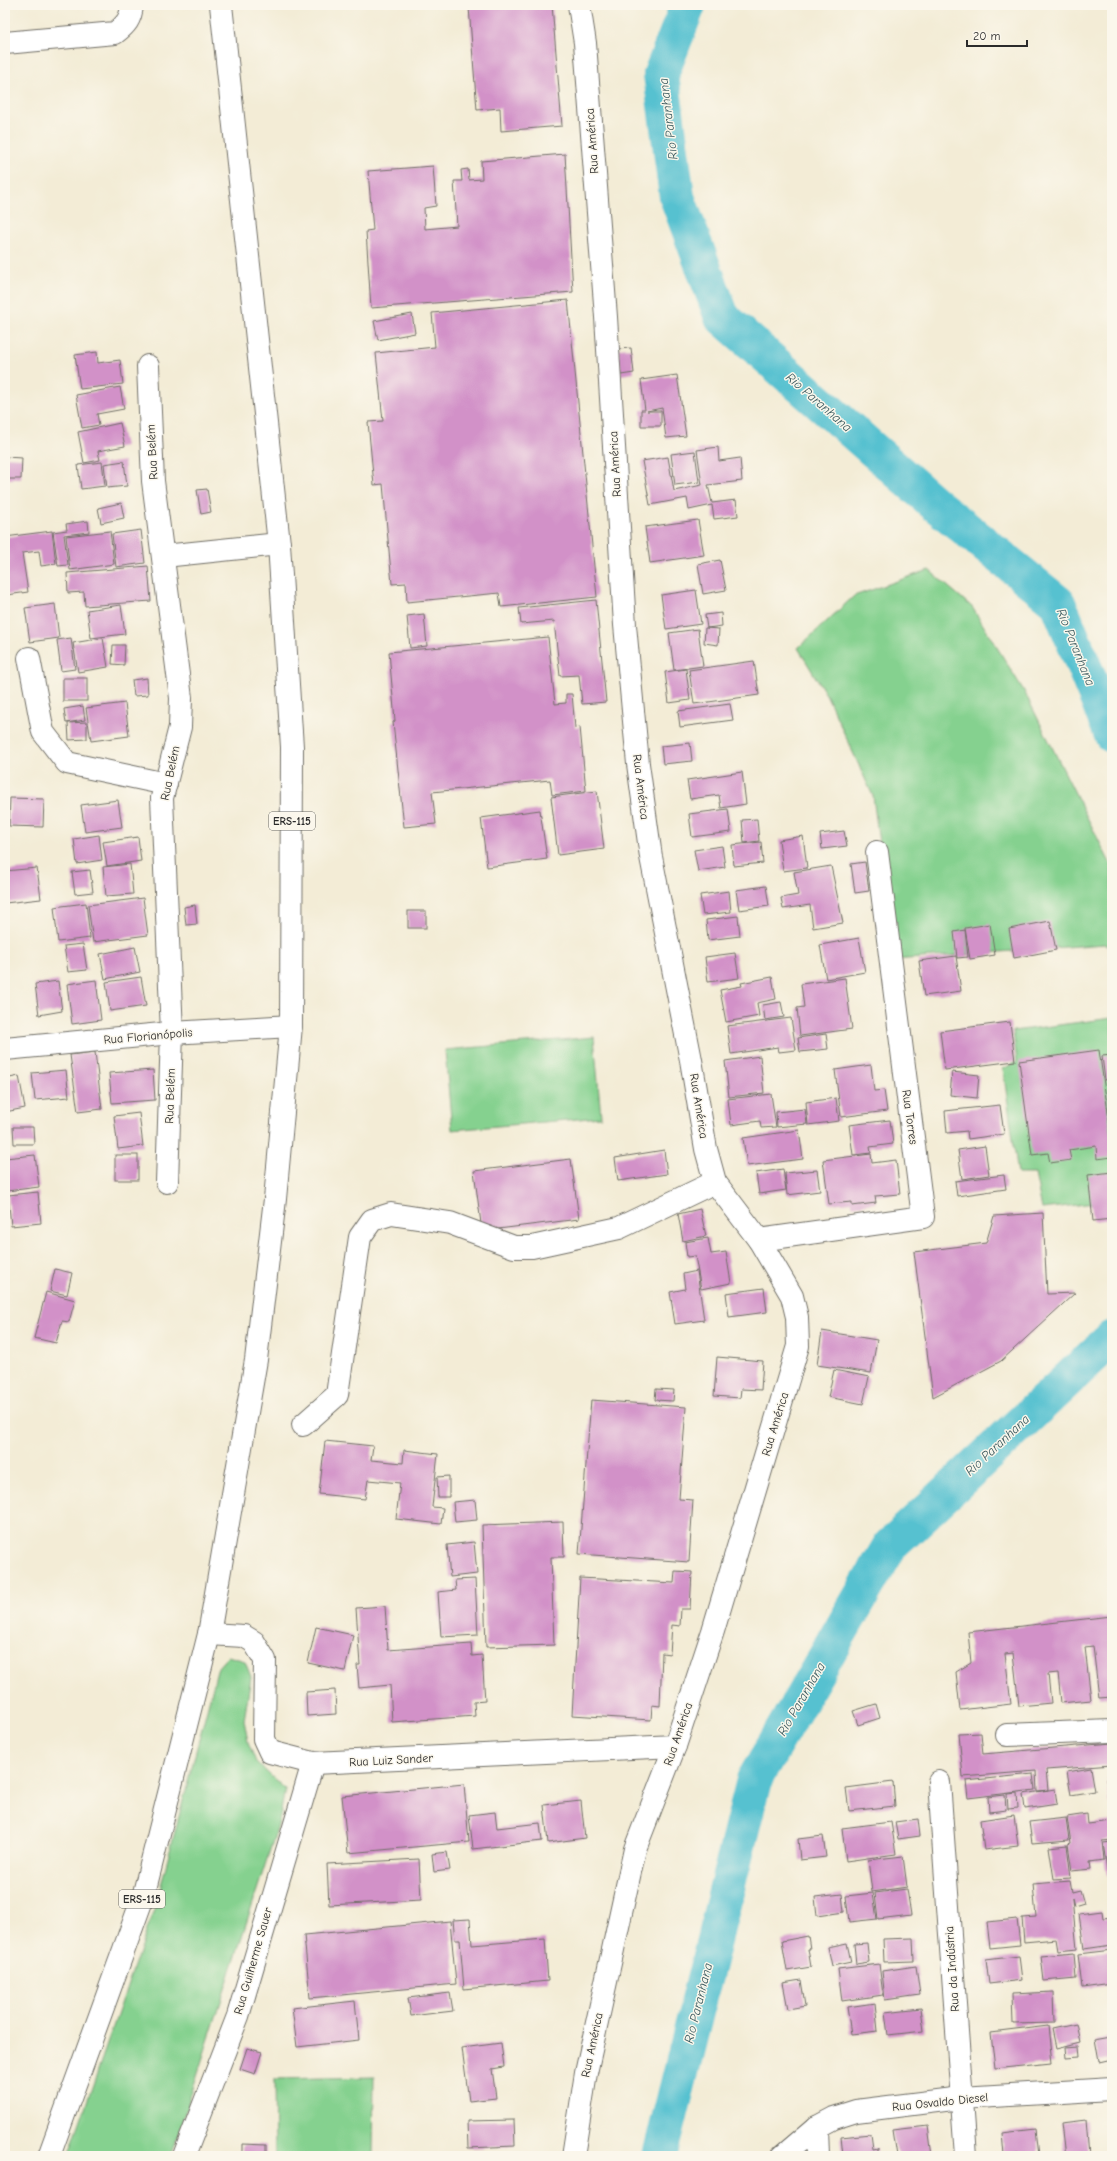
<svg xmlns="http://www.w3.org/2000/svg" width="1117" height="2161" font-family="'Comic Neue',sans-serif">
<style>
.green{fill:#85d18f;stroke:#587e5d}
.lines{fill:none;stroke-linecap:round;stroke-linejoin:round}
.river{stroke:#56c1d0;stroke-width:36}
.building{fill:#d291c8}
.minor-casing{stroke:#716f67;stroke-width:24}
.major-casing{stroke:#716f67;stroke-width:24}
.minor{stroke:#fff;stroke-width:22}
.major{stroke:#fff;stroke-width:22}
.labels{text-anchor:middle;dominant-baseline:central;stroke-width:3;stroke-linejoin:round;paint-order:stroke}
.shield{fill:#fbf7ec;stroke:#696865;stroke-width:1}
.shield-label{font-size:11px;font-weight:bold;fill:#2b2b2b}
.street-label{font-size:12px;fill:#2b2b2b;stroke:#fbf7ec}
.water-label{font-size:13px;font-style:italic;fill:#38585d;stroke:#fbf7ec}
</style>
<rect width="100%" height="100%" fill="#fbf7ec"/>
<filter id="ink" filterUnits="userSpaceOnUse"><feTurbulence type="fractalNoise" baseFrequency=".025" numOctaves="2"/><feDisplacementMap in="SourceGraphic" scale="8" xChannelSelector="R" yChannelSelector="G"/><feConvolveMatrix kernelMatrix="1 2 1 2 8 2 1 2 1" color-interpolation-filters="sRGB"/></filter>
<filter id="wash" filterUnits="userSpaceOnUse"><feTurbulence type="fractalNoise" baseFrequency=".012" numOctaves="4" result="noise"/><feDisplacementMap in="SourceGraphic" scale="16" xChannelSelector="R" yChannelSelector="G"/><feGaussianBlur stdDeviation="0.9" result="paint"/><feColorMatrix in="noise" values="0 0 0 0 0 0 0 0 0 0 0 0 0 0 0 0 0 1.4 0 .05"/><feComposite in="paint" operator="in"/></filter>
<g filter="url(#wash)">
<rect width="100%" height="100%" fill="#f3ecd6"/>
<g class="green">
<polygon points="929,570 972,607 1024,691 1112,867 1112,947 1105,944 894,960 873,796 827,696 798,648 854,596"/>
<polygon points="1112,1018 1112,1201 1042,1209 1035,1174 1018,1174 1003,1069 1017,1061 1013,1031"/>
<polygon points="594,1037 601,1117 452,1130 445,1050"/>
<polygon points="228,1656 245,1661 251,1677 244,1720 248,1742 256,1762 285,1789 279,1822 171,2156 68,2156 156,1904 218,1667"/>
<polygon points="374,2077 373,2156 275,2156 274,2079"/>
</g>
<g class="lines">
<g class="river">
<polyline points="688,5 661,74 677,197 722,317 935,504 1058,603 1112,735"/>
<polyline points="660,2156 754,1780 890,1546 1112,1338"/>
</g>
</g>
<g id="blocks">
<g class="building">
<polygon points="466,5 552,5 562,126 501,131 500,108 477,110 469,7"/>
<polygon points="565,154 573,292 371,308 366,231 373,230 368,171 433,166 436,206 424,208 425,229 457,226 454,181 462,181 461,170 468,169 469,180 482,179 481,161"/>
<polygon points="568,300 597,597 501,607 499,593 407,602 406,583 392,584 383,484 374,485 368,422 383,421 376,353 435,347 432,313"/>
<polygon points="412,314 415,333 378,340 374,321"/>
<polygon points="631,348 634,373 621,375 618,349"/>
<polygon points="97,352 98,363 120,360 123,384 80,389 75,355"/>
<polygon points="677,375 686,436 666,438 662,408 647,411 661,411 661,426 641,426 641,410 645,410 641,380"/>
<polygon points="120,387 124,409 97,414 99,425 82,428 76,395"/>
<polygon points="120,423 125,446 98,451 100,460 84,463 78,432"/>
<polygon points="718,447 719,461 740,458 742,481 708,485 712,503 736,500 738,516 714,519 712,505 689,510 687,498 650,505 642,461 668,457 674,491 702,485 697,450"/>
<polygon points="695,451 699,482 675,485 671,454"/>
<polygon points="5,457 22,458 21,479 5,479"/>
<polygon points="124,461 127,486 107,488 104,464"/>
<polygon points="102,462 105,486 81,489 78,465"/>
<polygon points="207,489 211,512 201,514 197,490"/>
<polygon points="121,503 124,518 101,523 98,508"/>
<polygon points="698,520 704,555 650,563 645,527"/>
<polygon points="88,521 89,532 64,535 68,565 58,566 53,532 67,530 66,524"/>
<polygon points="141,530 145,563 116,567 112,534"/>
<polygon points="52,531 56,564 41,566 39,551 22,553 28,592 7,595 5,537"/>
<polygon points="110,531 114,564 70,570 66,536"/>
<polygon points="720,560 726,590 703,594 698,564"/>
<polygon points="148,566 151,601 85,606 84,592 68,593 67,573"/>
<polygon points="696,590 701,624 666,629 661,595"/>
<polygon points="596,600 606,702 582,704 579,675 560,676 554,621 521,624 519,608"/>
<polygon points="55,604 59,638 30,642 25,608"/>
<polygon points="121,605 125,634 91,638 87,610"/>
<polygon points="721,613 722,626 707,628 705,615"/>
<polygon points="424,614 427,646 410,648 407,616"/>
<polygon points="705,628 719,629 718,645 704,643"/>
<polygon points="698,629 703,666 674,670 669,633"/>
<polygon points="548,637 555,704 566,703 566,694 572,694 575,728 580,727 586,791 552,795 550,780 432,792 436,824 404,827 393,722 395,721 389,652"/>
<polygon points="71,638 75,669 61,671 57,640"/>
<polygon points="103,638 108,667 78,672 73,643"/>
<polygon points="113,645 125,645 124,665 112,664"/>
<polygon points="754,661 759,695 694,704 689,670"/>
<polygon points="686,669 690,700 669,703 665,672"/>
<rect x="63" y="678" width="24" height="23"/>
<polygon points="147,678 148,695 134,696 132,680"/>
<polygon points="125,703 129,736 91,741 86,708"/>
<polygon points="730,704 733,720 680,727 678,711"/>
<polygon points="83,706 85,720 66,723 64,709"/>
<polygon points="87,722 87,739 69,740 68,723"/>
<polygon points="690,743 692,761 663,764 661,746"/>
<polygon points="742,772 746,804 721,808 719,795 690,799 687,780"/>
<polygon points="597,791 604,849 558,855 551,797"/>
<polygon points="10,798 44,799 43,827 9,826"/>
<polygon points="118,800 122,827 85,832 81,805"/>
<polygon points="728,809 731,832 692,837 689,814"/>
<polygon points="540,810 547,859 487,867 481,818"/>
<polygon points="757,819 759,841 744,843 742,820"/>
<polygon points="844,831 847,846 822,849 820,834"/>
<polygon points="99,835 102,860 77,864 74,839"/>
<polygon points="803,836 807,868 783,871 779,840"/>
<polygon points="138,837 141,861 107,866 103,842"/>
<polygon points="761,842 763,863 734,866 732,845"/>
<polygon points="722,846 725,867 698,871 694,850"/>
<polygon points="865,862 869,891 855,893 851,864"/>
<polygon points="130,864 133,894 106,896 103,867"/>
<polygon points="831,866 843,923 813,928 810,905 783,909 781,898 798,895 794,872"/>
<polygon points="37,868 41,899 5,903 5,871"/>
<polygon points="90,870 93,892 75,894 72,872"/>
<polygon points="766,886 769,906 739,910 736,890"/>
<polygon points="729,891 731,912 703,915 700,895"/>
<polygon points="143,898 148,935 93,942 88,905"/>
<polygon points="86,903 90,938 58,942 54,907"/>
<polygon points="195,905 197,924 186,925 184,907"/>
<rect x="408" y="911" width="18" height="17"/>
<polygon points="738,916 740,936 708,940 706,920"/>
<polygon points="1050,921 1056,950 1014,958 1009,929"/>
<polygon points="990,924 995,955 970,959 965,928"/>
<polygon points="965,930 968,957 957,958 954,932"/>
<polygon points="859,938 865,972 826,979 820,945"/>
<polygon points="83,944 87,970 68,972 64,946"/>
<polygon points="135,947 140,972 105,979 100,954"/>
<polygon points="735,953 739,978 708,982 705,957"/>
<polygon points="956,956 961,991 924,996 919,961"/>
<polygon points="141,977 146,1006 110,1011 106,982"/>
<polygon points="772,977 776,999 757,1003 759,1016 726,1022 720,990 742,986 741,983"/>
<polygon points="845,978 852,1029 800,1036 797,1008 804,1007 801,984"/>
<polygon points="96,980 101,1020 72,1024 67,984"/>
<polygon points="58,981 62,1011 39,1015 35,984"/>
<polygon points="781,1002 784,1017 765,1020 763,1005"/>
<polygon points="791,1018 796,1050 779,1052 778,1047 731,1054 727,1026"/>
<polygon points="1010,1022 1015,1061 945,1070 940,1031"/>
<polygon points="826,1034 828,1049 800,1052 798,1038"/>
<polygon points="1099,1050 1112,1140 1112,1157 1097,1159 1096,1146 1069,1150 1071,1160 1050,1163 1048,1153 1032,1155 1019,1061"/>
<polygon points="95,1052 102,1109 78,1112 70,1055"/>
<polygon points="1112,1055 1112,1079 1105,1080 1102,1056"/>
<polygon points="760,1056 764,1093 729,1097 725,1061"/>
<polygon points="871,1065 874,1091 884,1090 887,1111 841,1117 835,1070"/>
<polygon points="66,1070 69,1097 35,1100 32,1073"/>
<polygon points="153,1070 155,1100 112,1103 109,1073"/>
<polygon points="952,1072 979,1075 977,1098 950,1095"/>
<polygon points="19,1076 25,1108 5,1112 5,1079"/>
<polygon points="1108,1092 1112,1092 1112,1117 1111,1117"/>
<polygon points="771,1094 776,1127 761,1128 760,1121 731,1125 728,1099"/>
<polygon points="836,1098 839,1121 808,1125 806,1102"/>
<polygon points="1000,1105 1004,1134 968,1139 967,1131 947,1133 945,1111"/>
<polygon points="805,1109 807,1124 777,1127 776,1112"/>
<polygon points="139,1113 143,1146 118,1149 114,1116"/>
<polygon points="890,1120 893,1144 870,1147 871,1153 853,1155 849,1125"/>
<polygon points="13,1127 33,1127 34,1144 14,1144"/>
<polygon points="799,1130 803,1159 747,1166 743,1138"/>
<polygon points="985,1146 989,1175 962,1179 958,1150"/>
<polygon points="664,1150 667,1174 618,1181 615,1158"/>
<polygon points="871,1154 872,1163 896,1160 900,1194 875,1196 876,1203 852,1206 852,1202 829,1204 823,1160"/>
<polygon points="35,1155 39,1187 7,1191 5,1158"/>
<rect x="115" y="1155" width="23" height="25"/>
<polygon points="571,1159 579,1219 482,1231 474,1171"/>
<polygon points="783,1169 786,1190 759,1194 756,1173"/>
<polygon points="817,1170 820,1191 787,1195 785,1173"/>
<polygon points="1112,1172 1112,1219 1093,1221 1088,1175"/>
<polygon points="1004,1175 1006,1189 957,1196 955,1181"/>
<polygon points="38,1192 41,1223 11,1226 8,1195"/>
<polygon points="700,1209 706,1236 683,1241 678,1214"/>
<polygon points="1043,1213 1047,1294 1075,1293 1001,1361 933,1397 914,1252 986,1243 994,1216"/>
<polygon points="708,1238 711,1254 726,1252 731,1283 701,1289 695,1256 687,1257 685,1242"/>
<polygon points="55,1269 72,1273 67,1295 50,1291"/>
<polygon points="697,1271 704,1320 675,1324 670,1292 685,1289 683,1274"/>
<polygon points="764,1288 767,1312 729,1317 726,1293"/>
<polygon points="46,1292 75,1300 69,1322 62,1321 56,1343 34,1338"/>
<polygon points="822,1331 877,1340 871,1373 817,1365"/>
<polygon points="717,1357 763,1361 761,1390 741,1389 740,1398 714,1396"/>
<polygon points="834,1370 869,1377 863,1404 828,1397"/>
<polygon points="656,1389 674,1390 673,1401 655,1400"/>
<polygon points="591,1400 686,1407 679,1499 693,1500 689,1562 579,1554"/>
<polygon points="325,1441 373,1446 371,1460 403,1463 404,1450 438,1454 432,1507 443,1508 441,1524 396,1519 400,1483 368,1480 365,1499 319,1494"/>
<polygon points="449,1476 449,1497 438,1497 437,1477"/>
<polygon points="475,1500 477,1520 455,1522 453,1502"/>
<polygon points="563,1522 564,1557 551,1557 554,1645 486,1647 482,1525"/>
<polygon points="474,1542 477,1574 450,1577 447,1545"/>
<polygon points="675,1571 692,1572 690,1609 681,1609 680,1626 672,1625 670,1654 662,1653 660,1706 652,1705 651,1720 572,1715 580,1578 674,1583"/>
<polygon points="475,1579 478,1635 441,1637 438,1592 456,1590 455,1580"/>
<polygon points="385,1606 388,1650 471,1644 472,1656 482,1655 485,1701 474,1702 475,1716 392,1722 390,1685 359,1688 357,1665 360,1665 356,1608"/>
<polygon points="1112,1616 1112,1697 1099,1698 1093,1646 1085,1647 1091,1700 1061,1703 1058,1673 1048,1674 1051,1703 1019,1706 1013,1653 1005,1654 1011,1704 960,1710 956,1672 971,1663 968,1632"/>
<polygon points="316,1627 353,1635 345,1671 308,1663"/>
<polygon points="335,1690 336,1714 307,1716 306,1692"/>
<polygon points="876,1704 880,1718 858,1725 853,1711"/>
<polygon points="981,1733 983,1754 1112,1743 1112,1765 1046,1770 1048,1790 1037,1791 1036,1771 963,1777 959,1734"/>
<polygon points="1091,1768 1095,1791 1071,1795 1067,1772"/>
<polygon points="1033,1774 1035,1790 968,1798 966,1781"/>
<polygon points="1112,1778 1112,1804 1110,1804 1107,1779"/>
<polygon points="893,1782 895,1806 849,1811 846,1788"/>
<polygon points="464,1784 469,1842 348,1853 342,1796"/>
<polygon points="1055,1789 1057,1804 1025,1809 1023,1794"/>
<polygon points="1017,1793 1018,1808 1008,1809 1007,1794"/>
<polygon points="1005,1795 1006,1810 989,1812 988,1797"/>
<polygon points="581,1801 585,1838 548,1843 544,1805"/>
<polygon points="495,1812 497,1828 540,1823 542,1841 473,1849 469,1815"/>
<polygon points="1087,1814 1088,1824 1112,1821 1112,1840 1102,1841 1104,1860 1090,1862 1091,1869 1072,1871 1068,1844 1071,1843 1067,1817"/>
<polygon points="1014,1815 1018,1846 984,1850 980,1820"/>
<polygon points="1066,1818 1069,1840 1032,1843 1029,1822"/>
<polygon points="918,1819 920,1836 898,1839 895,1822"/>
<polygon points="891,1822 896,1854 846,1861 842,1828"/>
<polygon points="823,1836 826,1857 800,1860 798,1839"/>
<polygon points="1112,1842 1112,1876 1108,1876 1103,1843"/>
<polygon points="1067,1845 1071,1878 1054,1879 1049,1847"/>
<polygon points="447,1852 450,1870 434,1872 432,1854"/>
<polygon points="903,1856 907,1887 872,1892 868,1860"/>
<polygon points="419,1859 421,1900 329,1905 327,1864"/>
<polygon points="1070,1881 1072,1892 1080,1890 1084,1904 1074,1907 1072,1899 1077,1949 1058,1951 1056,1939 1024,1942 1022,1918 1036,1917 1033,1884"/>
<polygon points="907,1889 911,1915 878,1919 875,1893"/>
<polygon points="873,1893 877,1919 849,1922 846,1896"/>
<polygon points="842,1894 844,1912 817,1916 815,1897"/>
<polygon points="1102,1911 1103,1918 1112,1917 1112,1945 1084,1949 1079,1914"/>
<polygon points="470,1919 472,1945 545,1939 548,1981 464,1989 460,1940 455,1940 453,1920"/>
<polygon points="1017,1919 1020,1945 990,1948 987,1922"/>
<polygon points="450,1921 456,1984 310,1998 304,1935"/>
<polygon points="808,1936 810,1949 808,1949 811,1967 787,1971 782,1941"/>
<polygon points="913,1938 914,1961 884,1962 883,1939"/>
<polygon points="847,1943 851,1962 832,1966 828,1947"/>
<polygon points="867,1943 869,1962 856,1964 854,1944"/>
<polygon points="1112,1950 1112,1984 1082,1988 1078,1954"/>
<polygon points="1074,1953 1076,1978 1044,1981 1041,1956"/>
<polygon points="1019,1956 1022,1980 989,1984 986,1960"/>
<polygon points="879,1964 883,1995 842,2001 838,1969"/>
<polygon points="916,1966 920,1995 885,2000 882,1971"/>
<polygon points="801,1980 805,2006 788,2009 783,1983"/>
<polygon points="1053,1992 1054,2023 1013,2024 1012,1994"/>
<polygon points="450,1993 453,2011 411,2016 408,1998"/>
<polygon points="355,2001 359,2040 297,2047 292,2008"/>
<polygon points="875,2003 878,2031 851,2034 847,2007"/>
<polygon points="921,2008 924,2031 888,2035 885,2012"/>
<polygon points="1076,2024 1080,2042 1056,2048 1052,2029"/>
<polygon points="1048,2026 1052,2063 995,2069 991,2033"/>
<polygon points="1112,2036 1112,2059 1099,2062 1095,2039"/>
<polygon points="501,2043 504,2067 492,2069 496,2098 469,2101 462,2048"/>
<polygon points="1078,2046 1079,2057 1066,2058 1065,2047"/>
<polygon points="247,2048 262,2052 255,2074 240,2069"/>
<polygon points="514,2120 515,2146 468,2148 467,2121"/>
<polygon points="1086,2120 1089,2156 1065,2156 1061,2123"/>
<polygon points="928,2126 932,2156 897,2156 893,2130"/>
<polygon points="1036,2129 1039,2156 1018,2156 1018,2154 1004,2156 1002,2133"/>
<polygon points="870,2134 872,2149 877,2148 877,2156 843,2156 841,2137"/>
<polygon points="242,2144 266,2145 266,2156 242,2156"/>
</g>
</g>
</g>
<g filter="url(#ink)">
<use href="#blocks" fill-opacity="0" stroke="#716f67" stroke-width="1"/>
<g class="lines">
<g class="minor-casing">
<g id="minor">
<path d="M5,43l110,-10c11,-8 16,-14 17,-28"/>
<polyline points="148,366 153,481 181,698 180,727 162,798 172,1033 167,1182"/>
<polyline points="164,556 279,544"/>
<polyline points="29,658 43,732 67,763 166,784"/>
<polyline points="5,1049 172,1033 291,1026"/>
<polyline points="759,1240 923,1217 877,852"/>
<polyline points="303,1425 337,1395 360,1237 372,1220 391,1214 450,1223 514,1247 532,1247 619,1228 715,1182"/>
<polyline points="209,1634 244,1636 254,1642 265,1660 264,1739 270,1752 313,1763 675,1746"/>
<polyline points="1007,1735 1112,1731"/>
<polyline points="939,1782 966,2156"/>
<polyline points="817,2127 818,2156"/>
<polyline points="184,2156 238,2016 313,1763"/>
<polyline points="573,2156 586,2073 635,1849 675,1746 713,1631 798,1346 797,1317 792,1296 759,1240 715,1182 706,1149 691,1060 651,857 638,764 625,625 606,317 585,43 579,5"/>
<polyline points="783,2156 817,2127 834,2118 856,2111 961,2098 1112,2089"/>
</g>
</g>
<g class="major-casing">
<polyline id="major" points="49,2156 143,1897 209,1634 256,1360 275,1199 291,1026 292,747 279,544 221,5"/>
</g>
<use href="#minor" class="minor"/>
<use href="#major" class="major"/>
</g>
</g>
<g class="labels">
<g class="shield">
<rect x="269" y="812" width="46" height="18" rx="3"/>
<rect x="119" y="1890" width="46" height="18" rx="3"/>
</g>
<g class="shield-label">
<text x="292" y="821">ERS-115</text>
<text x="142" y="1899">ERS-115</text>
</g>
<g class="street-label">
<text transform="translate(592 141) rotate(-94)">Rua América</text>
<text transform="translate(152 452) rotate(-93)">Rua Belém</text>
<text transform="translate(615 464) rotate(-93)">Rua América</text>
<text transform="translate(170 773) rotate(-78)">Rua Belém</text>
<text transform="translate(641 787) rotate(83)">Rua América</text>
<text transform="translate(148 1036) rotate(-5)">Rua Florianópolis</text>
<text transform="translate(170 1096) rotate(-88)">Rua Belém</text>
<text transform="translate(699 1106) rotate(81)">Rua América</text>
<text transform="translate(910 1117) rotate(82)">Rua Torres</text>
<text transform="translate(775 1424) rotate(-73)">Rua América</text>
<text transform="translate(678 1734) rotate(-71)">Rua América</text>
<text transform="translate(391 1760) rotate(-3)">Rua Luiz Sander</text>
<text transform="translate(253 1961) rotate(-74)">Rua Guilherme Sauer</text>
<text transform="translate(952 1969) rotate(-94)">Rua da Indústria</text>
<text transform="translate(592 2045) rotate(-78)">Rua América</text>
<text transform="translate(940 2102) rotate(-6)">Rua Osvaldo Diesel</text>
</g>
<g class="water-label">
<text transform="translate(668 119) rotate(-97)">Rio Paranhana</text>
<text transform="translate(819 402) rotate(41)">Rio Paranhana</text>
<text transform="translate(1076 647) rotate(68)">Rio Paranhana</text>
<text transform="translate(997 1445) rotate(-43)">Rio Paranhana</text>
<text transform="translate(801 1699) rotate(-60)">Rio Paranhana</text>
<text transform="translate(698 2003) rotate(-76)">Rio Paranhana</text>
</g>
</g>
<rect width="1117" height="2161" fill="none" stroke="#fbf7ec" stroke-width="20"/>
<path d="M967 40v6h60v-6" fill="none" stroke="#2b2b2b" stroke-width="2"/>
<text x="973" y="40" font-size="12" fill="#2b2b2b" stroke="#fbf7ec" stroke-width="3" paint-order="stroke">20 m</text>
</svg>
